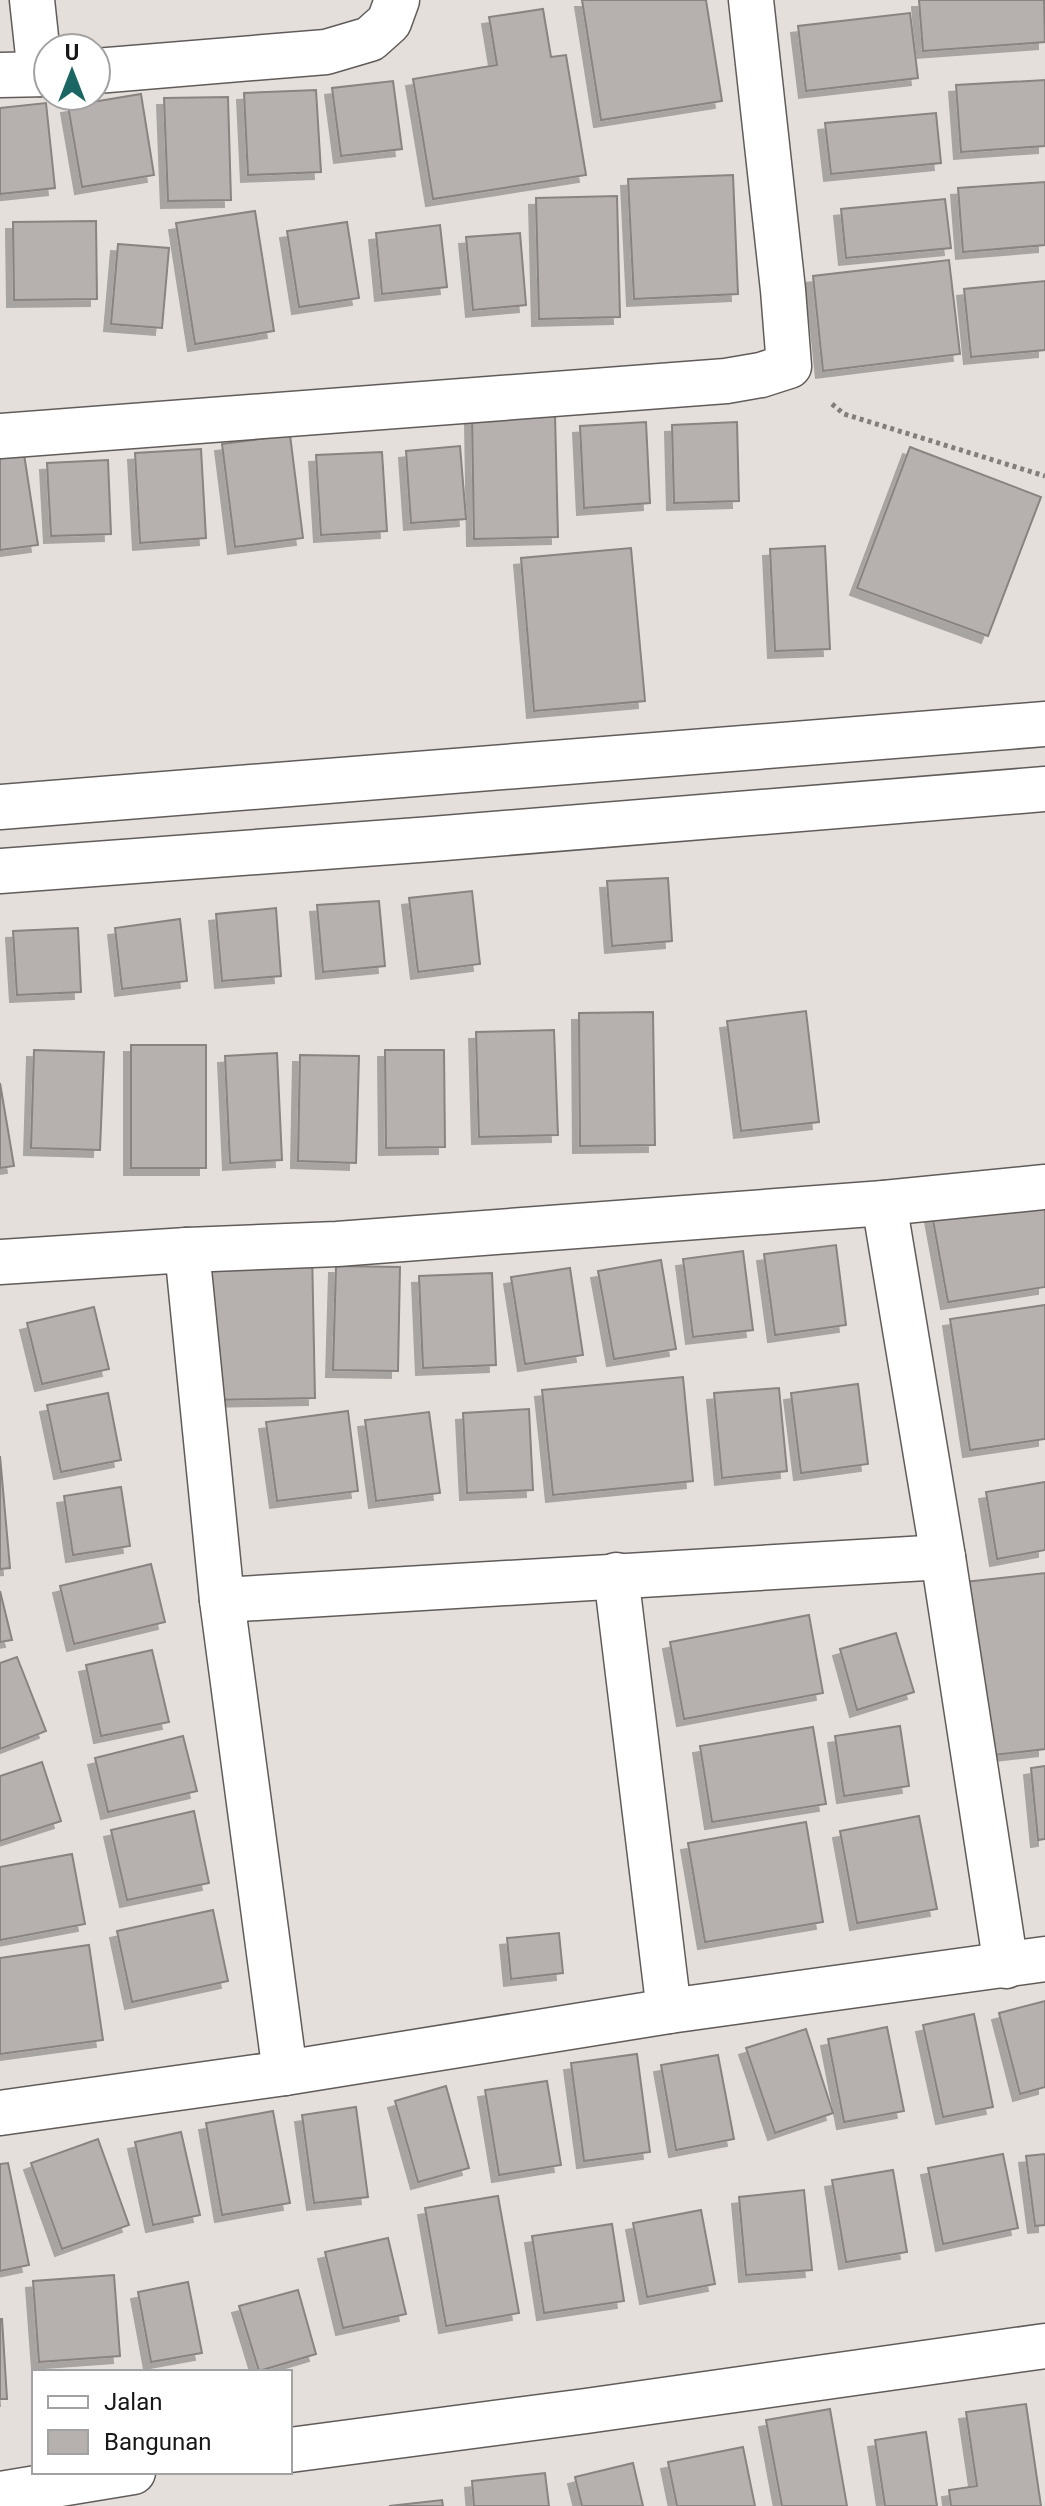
<svg xmlns="http://www.w3.org/2000/svg" width="1045" height="2506" font-family="Roboto,sans-serif">
<style>
.building{fill:#b6b0ae;stroke:#898381;stroke-width:2;filter:url(#shadow)}
.lines{fill:none;stroke-linecap:round;stroke-linejoin:round}
.minor-casing{stroke:#615c5a;stroke-width:47}
.path{stroke:#827e7c;stroke-width:5;stroke-dasharray:4 4;stroke-linecap:butt}
.minor{stroke:#fff;stroke-width:44}
</style>
<defs>
<filter id="shadow"><feDropShadow dx="-7" dy="7" stdDeviation="0" flood-color="#0004"/></filter>
</defs>
<rect width="100%" height="100%" fill="#e5dfdc"/>
<g class="building">
<polygon points="582,0 706,0 722,101 601,120"/>
<polygon points="919,0 1044,0 1045,42 923,51"/>
<polygon points="543,9 551,57 566,55 586,175 433,199 413,79 497,65 489,17"/>
<polygon points="910,13 918,78 806,91 798,26"/>
<polygon points="1045,80 1045,146 961,152 956,85"/>
<polygon points="393,81 402,149 341,156 332,88"/>
<polygon points="316,90 321,172 248,175 244,93"/>
<polygon points="141,94 154,175 82,187 68,106"/>
<polygon points="228,97 231,200 168,201 164,98"/>
<polygon points="46,103 55,188 0,194 0,108"/>
<polygon points="936,113 941,163 831,174 825,123"/>
<polygon points="733,175 738,294 634,299 628,179"/>
<polygon points="1045,182 1045,245 963,252 958,188"/>
<polygon points="617,196 620,317 539,319 536,198"/>
<polygon points="945,199 951,248 846,258 841,209"/>
<polygon points="255,211 274,331 195,344 176,223"/>
<polygon points="96,221 97,299 14,300 13,222"/>
<polygon points="347,222 359,298 299,307 287,231"/>
<polygon points="440,225 447,287 382,294 376,233"/>
<polygon points="520,233 526,305 473,310 466,237"/>
<polygon points="118,244 169,248 162,328 111,324"/>
<polygon points="949,260 960,354 823,371 813,276"/>
<polygon points="1045,281 1045,350 971,357 964,289"/>
<polygon points="555,414 558,537 474,539 472,416"/>
<polygon points="646,422 650,503 584,508 580,426"/>
<polygon points="737,422 739,501 674,503 672,425"/>
<polygon points="290,435 303,538 235,547 222,444"/>
<polygon points="460,446 466,519 411,523 406,451"/>
<polygon points="910,447 1041,497 988,636 857,588"/>
<polygon points="201,449 206,538 140,543 135,453"/>
<polygon points="382,452 387,531 321,535 316,455"/>
<polygon points="24,454 38,545 0,550 0,457"/>
<polygon points="108,460 111,534 51,536 47,463"/>
<polygon points="825,546 830,649 775,651 770,549"/>
<polygon points="631,548 645,701 534,711 521,558"/>
<polygon points="668,878 672,941 612,946 607,881"/>
<polygon points="472,891 480,964 418,972 409,898"/>
<polygon points="379,901 385,966 323,972 317,905"/>
<polygon points="276,908 281,976 222,981 216,914"/>
<polygon points="180,919 187,981 122,989 115,928"/>
<polygon points="78,928 81,992 17,995 13,931"/>
<polygon points="806,1011 819,1122 741,1131 727,1021"/>
<polygon points="653,1012 655,1145 580,1146 579,1013"/>
<polygon points="554,1030 558,1135 479,1137 476,1032"/>
<rect x="131" y="1045" width="75" height="123"/>
<polygon points="34,1050 104,1052 100,1150 31,1148"/>
<polygon points="385,1050 444,1050 445,1147 386,1148"/>
<polygon points="277,1053 282,1160 230,1163 225,1056"/>
<polygon points="300,1055 359,1056 356,1163 298,1161"/>
<polygon points="0,1083 14,1166 0,1168"/>
<polygon points="1045,1196 1045,1287 948,1302 932,1215"/>
<polygon points="836,1245 846,1325 775,1335 764,1254"/>
<polygon points="312,1250 315,1398 207,1400 204,1252"/>
<polygon points="743,1251 753,1330 693,1337 683,1259"/>
<polygon points="661,1260 676,1349 614,1359 598,1271"/>
<polygon points="336,1266 400,1267 398,1371 333,1370"/>
<polygon points="570,1268 583,1355 525,1364 511,1277"/>
<polygon points="492,1273 496,1365 423,1368 419,1276"/>
<polygon points="1045,1305 1045,1439 970,1450 950,1319"/>
<polygon points="94,1307 109,1369 42,1384 27,1323"/>
<polygon points="683,1377 693,1481 553,1495 542,1390"/>
<polygon points="858,1384 868,1464 801,1473 791,1393"/>
<polygon points="779,1388 787,1471 722,1478 714,1393"/>
<polygon points="108,1393 121,1460 61,1472 47,1405"/>
<polygon points="529,1409 533,1490 467,1493 463,1413"/>
<polygon points="348,1411 358,1491 277,1501 266,1422"/>
<polygon points="429,1412 440,1493 376,1501 365,1420"/>
<polygon points="0,1456 10,1568 0,1569"/>
<polygon points="1045,1482 1045,1550 997,1559 986,1492"/>
<polygon points="121,1487 130,1546 73,1555 64,1496"/>
<polygon points="151,1564 165,1622 74,1644 60,1586"/>
<polygon points="1045,1573 1045,1749 985,1756 965,1582"/>
<polygon points="0,1591 12,1640 0,1642"/>
<polygon points="809,1615 823,1693 684,1719 670,1642"/>
<polygon points="896,1633 914,1692 857,1710 840,1649"/>
<polygon points="152,1650 169,1722 101,1736 86,1665"/>
<polygon points="17,1657 46,1731 0,1749 0,1663"/>
<polygon points="900,1726 909,1786 844,1796 835,1736"/>
<polygon points="813,1727 826,1804 712,1822 700,1746"/>
<polygon points="183,1736 197,1791 108,1812 95,1758"/>
<polygon points="42,1762 61,1821 0,1841 0,1776"/>
<polygon points="1045,1766 1045,1839 1038,1840 1031,1768"/>
<polygon points="194,1811 209,1883 127,1900 111,1830"/>
<polygon points="919,1816 937,1909 857,1923 840,1831"/>
<polygon points="806,1822 823,1922 705,1942 688,1843"/>
<polygon points="72,1854 85,1924 0,1940 0,1867"/>
<polygon points="213,1910 228,1981 132,2002 117,1931"/>
<polygon points="559,1933 563,1973 511,1979 507,1938"/>
<polygon points="89,1945 103,2040 0,2054 0,1958"/>
<polygon points="1045,2001 1045,2087 1020,2094 999,2013"/>
<polygon points="974,2014 993,2107 943,2117 923,2025"/>
<polygon points="887,2027 904,2111 844,2122 828,2039"/>
<polygon points="806,2029 833,2113 775,2133 746,2048"/>
<polygon points="637,2054 650,2152 584,2161 571,2063"/>
<polygon points="718,2055 734,2139 676,2150 661,2065"/>
<polygon points="547,2081 561,2165 499,2175 485,2090"/>
<polygon points="446,2086 469,2168 418,2182 395,2101"/>
<polygon points="356,2107 368,2197 314,2203 302,2115"/>
<polygon points="273,2111 290,2203 222,2215 206,2123"/>
<polygon points="181,2132 200,2215 153,2225 135,2142"/>
<polygon points="98,2139 129,2225 62,2249 31,2163"/>
<polygon points="1003,2154 1018,2228 943,2244 928,2168"/>
<polygon points="1045,2154 1045,2225 1035,2226 1026,2156"/>
<polygon points="8,2163 29,2265 0,2271 0,2164"/>
<polygon points="893,2170 907,2252 846,2262 832,2180"/>
<polygon points="804,2190 812,2270 746,2275 739,2197"/>
<polygon points="498,2196 519,2313 446,2326 425,2208"/>
<polygon points="701,2210 715,2284 647,2297 633,2223"/>
<polygon points="612,2224 624,2301 544,2313 532,2236"/>
<polygon points="388,2238 406,2314 343,2328 325,2252"/>
<polygon points="114,2275 120,2356 39,2362 33,2281"/>
<polygon points="188,2282 202,2353 151,2362 138,2292"/>
<polygon points="298,2290 316,2354 259,2371 239,2306"/>
<polygon points="0,2319 2,2319 7,2399 0,2399"/>
<polygon points="1026,2404 1041,2506 951,2506 949,2490 977,2486 966,2412"/>
<polygon points="830,2409 847,2506 782,2506 766,2420"/>
<polygon points="926,2432 937,2506 885,2506 875,2440"/>
<polygon points="743,2447 755,2506 677,2506 668,2462"/>
<polygon points="633,2463 643,2506 582,2506 575,2477"/>
<polygon points="545,2473 549,2506 474,2506 472,2481"/>
<polygon points="442,2500 443,2506 389,2506"/>
</g>
<g class="lines">
<g class="minor-casing">
<g id="minor">
<polyline points="32,0 40,74"/>
<polyline points="96,71 326,52 370,39 389,22 397,0"/>
<polyline points="0,75 48,74"/>
<polyline points="0,436 726,381 761,375 789,366 783,290 751,0"/>
<polyline points="0,807 1045,724"/>
<polyline points="0,871 432,839 1045,789"/>
<polyline points="884,1203 943,1557 1006,1966"/>
<polyline points="187,1250 222,1600 285,2073"/>
<polyline points="0,1262 187,1250 337,1244 884,1203 1045,1187"/>
<polyline points="616,1575 669,2011"/>
<polyline points="222,1600 943,1557"/>
<polyline points="0,2113 285,2073 669,2011 1045,1959"/>
<polyline points="290,2450 586,2411 1045,2346"/>
<polyline points="0,2494 133,2472"/>
</g>
</g>
<polyline class="path" points="832,404 844,414 1045,476"/>
<use href="#minor" class="minor"/>
</g>
<rect x="32" y="2370" width="260" height="104" fill="#ffffff" stroke="#a3a2a2" stroke-width="2"/>
<rect x="48" y="2396" width="40" height="12" fill="#ffffff" stroke="#a3a2a2" stroke-width="2"/>
<text x="104" y="2410" font-size="24" fill="#191616">Jalan</text>
<rect x="48" y="2430" width="40" height="24" fill="#b6b0ae" stroke="#a3a2a2" stroke-width="2"/>
<text x="104" y="2450" font-size="24" fill="#191616">Bangunan</text>
<g transform="translate(72 72)"><circle r="38" fill="#ffffff" stroke="#a3a2a2" stroke-width="2"/>
<path d="M0-6L14 30L0 20L-14 30Z" fill="#196663"/>
<text y="-12" font-size="22" font-weight="bold" text-anchor="middle" fill="#191616">U</text>
</g>
</svg>
